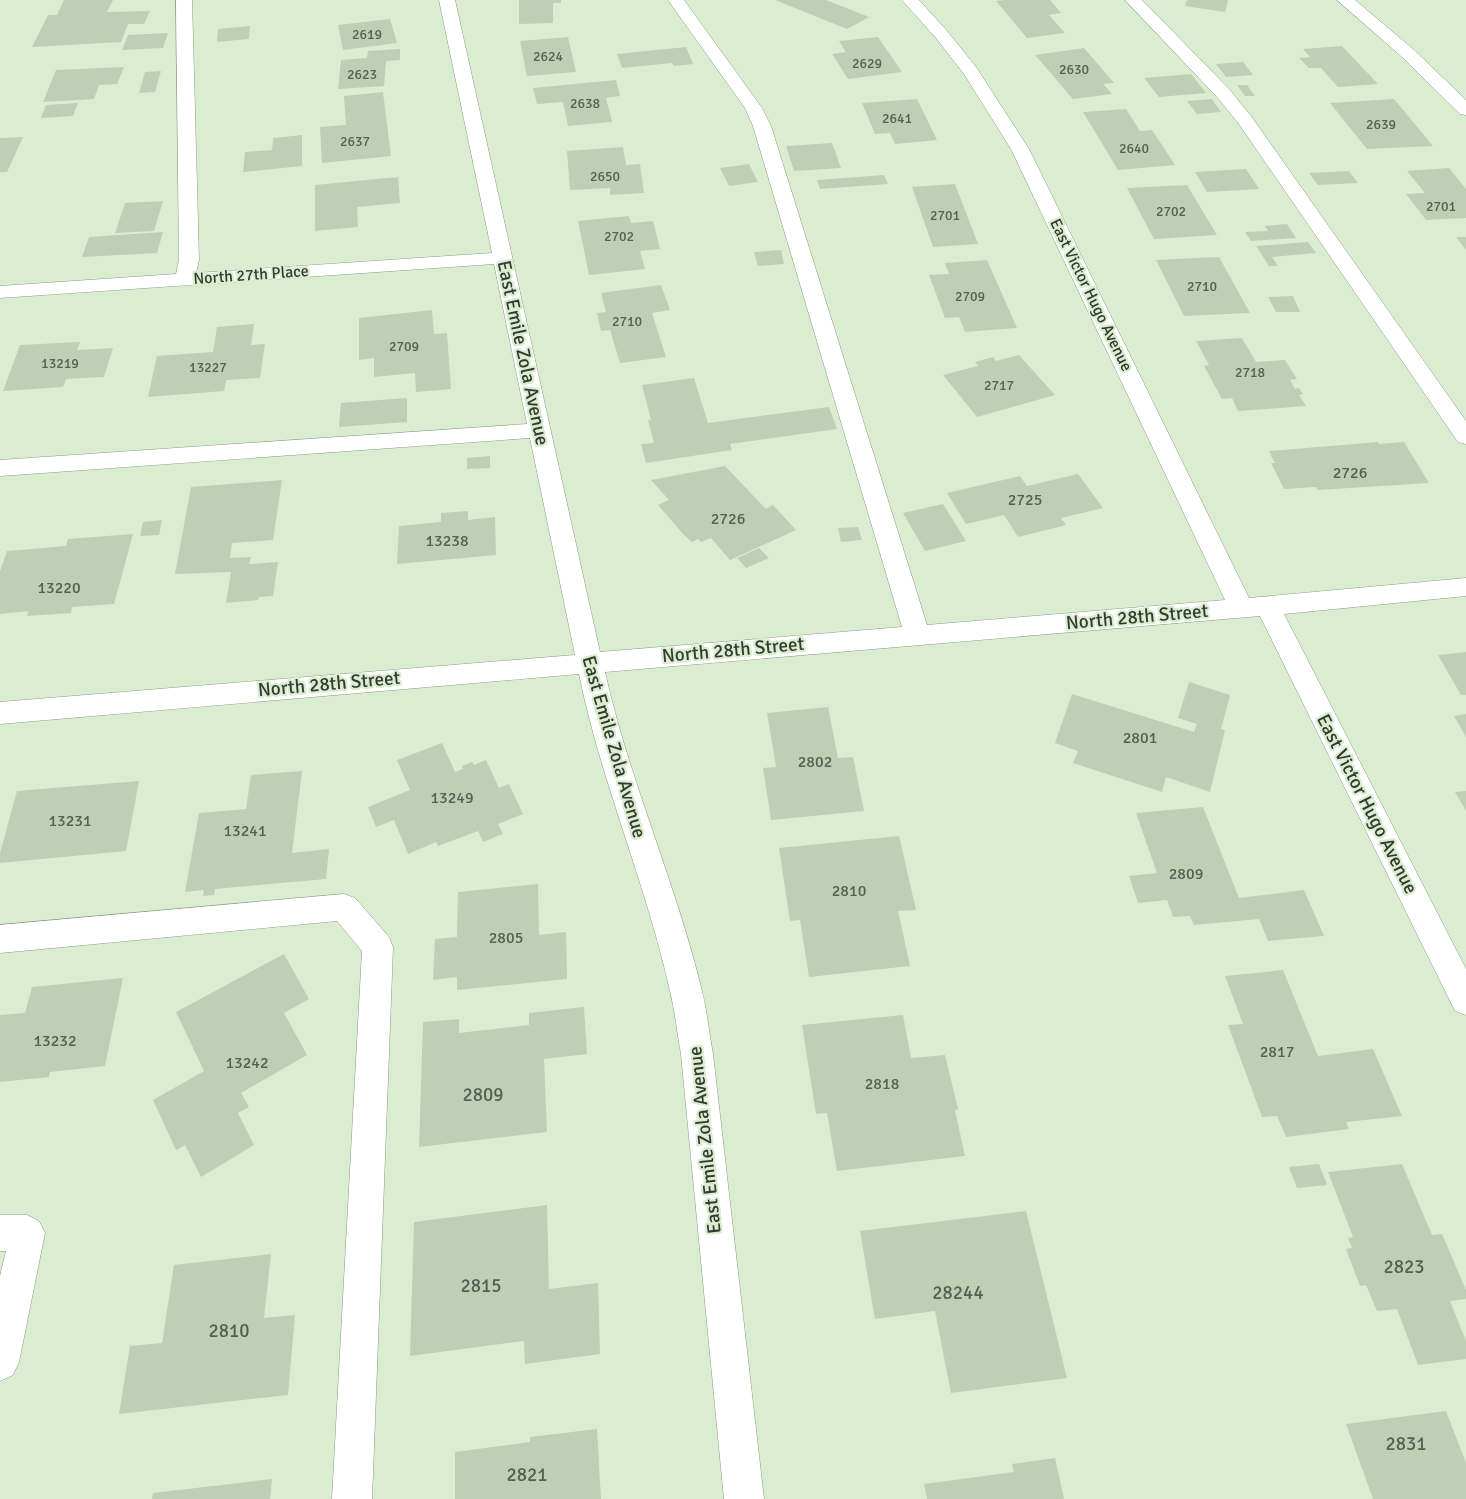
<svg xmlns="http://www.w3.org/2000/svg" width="1466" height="1499" font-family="Signika,sans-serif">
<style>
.building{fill:#becfb5}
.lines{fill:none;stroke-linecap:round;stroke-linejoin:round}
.minor-casing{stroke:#8b9b82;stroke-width:1}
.minor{fill:#fff;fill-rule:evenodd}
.labels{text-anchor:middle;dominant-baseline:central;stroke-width:4.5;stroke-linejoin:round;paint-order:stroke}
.far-number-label{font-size:14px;fill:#565f51}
.far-street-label{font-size:16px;fill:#333a30;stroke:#dbedd1}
.number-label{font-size:16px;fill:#565f51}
.street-label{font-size:19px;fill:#333a30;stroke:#dbedd1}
.near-number-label{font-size:19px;fill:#565f51}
</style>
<rect width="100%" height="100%" fill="#dbedd1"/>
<g class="building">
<polygon points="64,0 113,0 107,12 150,11 144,24 128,24 121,42 32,47 48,15 57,15"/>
<polygon points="519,0 561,0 561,3 553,3 553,23 519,24"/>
<polygon points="775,0 826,0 869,17 847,29"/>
<polygon points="1005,0 1050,0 1061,13 1049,15 1065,33 1027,38 996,1"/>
<polygon points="1187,0 1228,0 1225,12 1185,6"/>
<polygon points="390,19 397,43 343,50 338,25"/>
<polygon points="250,26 249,39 217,42 218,29"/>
<polygon points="168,33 163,48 122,50 128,35"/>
<polygon points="568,37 576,72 527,76 520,41"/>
<polygon points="878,37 902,72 848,79 832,54 846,52 839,41"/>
<polygon points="1342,46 1378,84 1338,87 1321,68 1309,68 1299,58 1310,57 1303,49"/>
<polygon points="686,47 693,64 674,66 672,63 622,68 617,54"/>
<polygon points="1084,48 1114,83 1103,84 1112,94 1073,99 1035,55"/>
<polygon points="400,49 400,60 386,61 384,86 338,89 341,60 367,58 368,51"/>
<polygon points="1243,62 1253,75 1226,77 1216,64"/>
<polygon points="124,67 117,84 99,85 94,99 43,102 56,70"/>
<polygon points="161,71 155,92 139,93 145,72"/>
<polygon points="1191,74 1206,93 1159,97 1144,78"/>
<polygon points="616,80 620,96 606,98 612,122 568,126 563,102 537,104 533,88"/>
<polygon points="1237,85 1247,85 1255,96 1245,96"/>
<polygon points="383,92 391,156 322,163 320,127 346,125 344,96"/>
<polygon points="917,99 937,140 895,144 890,133 875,134 862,103"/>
<polygon points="1212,99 1221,112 1197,114 1187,101"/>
<polygon points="1394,99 1433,146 1367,149 1330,103"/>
<polygon points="78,103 73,116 41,118 46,105"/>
<polygon points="1126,109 1140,131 1152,130 1175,165 1118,170 1083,112"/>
<polygon points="302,135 302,166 243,172 245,152 272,150 273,138"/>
<polygon points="23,137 7,172 0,172 0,138"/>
<polygon points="832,143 841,168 794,171 786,146"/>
<polygon points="623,147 626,165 640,164 644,193 610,195 610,188 570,190 567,151"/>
<polygon points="749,164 758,182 729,186 720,168"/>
<polygon points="1449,168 1466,189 1466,218 1426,220 1406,194 1425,193 1407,171"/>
<polygon points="1246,169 1259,189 1207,192 1195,172"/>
<polygon points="1349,171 1358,183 1318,185 1309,173"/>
<polygon points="884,175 888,184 820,189 817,180"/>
<polygon points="398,177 400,203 357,207 358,227 315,231 315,185"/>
<polygon points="955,184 978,244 933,247 912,187"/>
<polygon points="1187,185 1217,235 1154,239 1127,188"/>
<polygon points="163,201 154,231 115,233 125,203"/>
<polygon points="629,216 631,223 653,221 660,249 640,251 645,269 589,275 578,221"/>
<polygon points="1287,224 1296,238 1251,241 1245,232 1268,231 1265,226"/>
<polygon points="163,232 157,253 82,257 89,237"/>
<polygon points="1456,237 1466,237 1466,250"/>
<polygon points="1308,242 1316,253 1272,257 1278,266 1269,266 1256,246"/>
<polygon points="781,250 784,264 758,266 754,252"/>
<polygon points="1219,257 1250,313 1184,316 1156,260"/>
<polygon points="987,260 1017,328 965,332 959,317 945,318 929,275 949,274 945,263"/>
<polygon points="661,285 670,310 652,313 666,357 620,363 610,330 601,331 597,313 606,312 601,293"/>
<polygon points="1293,296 1300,312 1276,312 1268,297"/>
<polygon points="432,310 434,334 447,333 451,389 416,392 415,373 374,377 374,358 359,360 359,318"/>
<polygon points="254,324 251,345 265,344 260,378 226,380 224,391 148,397 157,356 213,352 217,327"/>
<polygon points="1242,338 1256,362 1285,360 1297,379 1290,380 1295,389 1299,388 1303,394 1299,395 1306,406 1238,411 1232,398 1222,399 1204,366 1209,365 1196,341"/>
<polygon points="80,342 77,350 113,348 104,377 66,379 63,387 3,391 20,345"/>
<polygon points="1019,355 1055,395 977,417 943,375 978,366 975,362 993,357 996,361"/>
<polygon points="694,378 708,423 829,407 837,429 730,444 732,450 646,463 641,444 654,443 648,420 651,420 642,385"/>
<polygon points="407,398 407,422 339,427 341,403"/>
<polygon points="1378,442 1379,444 1404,442 1429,483 1318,490 1316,487 1284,489 1271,463 1275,463 1269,451"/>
<polygon points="490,456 490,468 467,469 467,458"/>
<polygon points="725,466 766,509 773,505 796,530 730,560 711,538 701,542 698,539 692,542 684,535 658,505 669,500 651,480"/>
<polygon points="1078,474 1103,508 1061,518 1066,525 1018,537 1004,515 966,524 947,493 1020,476 1027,486"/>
<polygon points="282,480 273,540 232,543 230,558 251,557 249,564 278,562 273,596 259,597 258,600 226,603 231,572 175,574 191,487"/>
<polygon points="943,504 966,541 925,551 903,513"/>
<polygon points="468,511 468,520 495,517 496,555 397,564 399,526 441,522 441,513"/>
<polygon points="162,520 159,535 140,536 143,522"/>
<polygon points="858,527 862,540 841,542 838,528"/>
<polygon points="133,534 114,604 72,607 71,613 27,616 28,611 0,614 0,571 7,551 66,546 68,539"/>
<polygon points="759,548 769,558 746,568 737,558"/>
<polygon points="1466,652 1466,695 1461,695 1438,655"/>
<polygon points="1189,682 1230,695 1221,729 1225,730 1210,792 1166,777 1162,792 1073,763 1078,751 1055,743 1072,694 1194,732 1197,724 1178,718"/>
<polygon points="828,707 838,758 853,757 864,811 771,820 763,768 776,767 767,713"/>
<polygon points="1466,714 1466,737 1454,716"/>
<polygon points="442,743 455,772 463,769 462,766 472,762 474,765 486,760 499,788 509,784 523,814 498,824 503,834 483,842 478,831 438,846 436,842 408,854 394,820 376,827 368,807 410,790 397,760"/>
<polygon points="302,771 292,853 329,849 326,879 215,889 214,895 203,896 204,890 185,892 199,813 246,809 251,775"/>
<polygon points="139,781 126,851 0,863 0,853 17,791"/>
<polygon points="1466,791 1466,811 1455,792"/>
<polygon points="1203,807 1239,898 1304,890 1324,936 1268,941 1259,919 1194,925 1190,916 1173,917 1167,900 1138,903 1129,876 1157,873 1136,813"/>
<polygon points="899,836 916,910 898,911 910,966 809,977 800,920 790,921 779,848"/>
<polygon points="538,884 539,935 566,932 567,979 457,990 457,977 433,980 435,939 457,937 458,892"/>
<polygon points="284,954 309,999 284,1013 307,1055 241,1093 249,1107 238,1113 254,1145 201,1177 185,1145 176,1150 153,1100 204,1071 176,1012"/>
<polygon points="1283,970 1318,1056 1373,1049 1402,1116 1346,1122 1349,1129 1286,1137 1277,1116 1262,1117 1228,1025 1243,1024 1225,976"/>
<polygon points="123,978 105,1066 50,1072 49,1077 0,1082 0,1015 25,1013 32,987"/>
<polygon points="584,1007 587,1054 544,1059 547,1132 419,1147 423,1022 459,1019 459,1033 529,1025 529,1013"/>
<polygon points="903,1015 911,1058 945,1055 958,1109 955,1110 965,1156 837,1171 827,1113 816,1114 802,1025"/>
<polygon points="1319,1164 1327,1185 1297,1188 1289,1167"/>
<polygon points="1402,1164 1432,1235 1442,1234 1466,1290 1466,1299 1450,1301 1466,1341 1466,1359 1418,1365 1397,1309 1377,1311 1366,1285 1360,1286 1346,1249 1352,1248 1348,1238 1353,1237 1328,1172"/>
<polygon points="547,1205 549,1289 598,1283 600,1354 525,1364 524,1341 410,1356 414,1222"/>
<polygon points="1026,1211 1067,1378 951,1393 935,1311 875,1319 860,1231"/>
<polygon points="271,1254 264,1318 295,1315 288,1395 119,1414 130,1346 162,1343 174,1265"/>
<polygon points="1446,1411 1466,1463 1466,1499 1373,1499 1346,1424"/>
<polygon points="597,1429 601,1499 455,1499 455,1452 530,1442 530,1437"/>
<polygon points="1055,1458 1064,1499 927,1499 924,1484 1014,1472 1012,1464"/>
<polygon points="272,1479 270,1499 152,1499 153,1493"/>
</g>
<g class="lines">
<g class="minor-casing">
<g id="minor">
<path d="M176,0h16l7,260 -3,13 296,-20 -53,-253h16l145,652 302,-25 -149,-501 -8,-18 -77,-108h16l78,108 9,18 156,499 298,-25 -214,-451 -47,-75 -28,-36 -34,-38h17l28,31 29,36 53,82 220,449 217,-20v18l-182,18 182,355v46l-11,-4 -195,-395 -655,56c24,108 71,211 97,319 5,20 7,42 11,63l51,445h-40l-43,-445c-4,-21 -6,-43 -11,-63 -24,-108 -69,-209 -91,-317l-579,50v-22l575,-47 -45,-217 -530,38v-16l527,-36 -33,-160 -494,34v-12l176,-12 3,-14z"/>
<polygon points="1125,0 1142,0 1229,89 1251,116 1466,421 1466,444 1458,442 1239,124 1217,97"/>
<polygon points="1337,0 1355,0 1414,50 1466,100 1466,115 1460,114 1402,57"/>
<polygon points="344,894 355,898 389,937 393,947 372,1499 332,1499 362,951 337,921 0,953 0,925"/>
<polygon points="0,1215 27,1215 39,1221 45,1233 19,1362 13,1375 0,1381 0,1276 6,1251 0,1251"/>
</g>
</g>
<use href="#minor" class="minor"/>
</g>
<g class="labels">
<g class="far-number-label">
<text x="367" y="34">2619</text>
<text x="548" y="56">2624</text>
<text x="867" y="63">2629</text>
<text x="1074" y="69">2630</text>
<text x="362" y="74">2623</text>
<text x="585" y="103">2638</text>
<text x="897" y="118">2641</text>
<text x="1381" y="124">2639</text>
<text x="355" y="141">2637</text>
<text x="1134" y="148">2640</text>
<text x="605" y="176">2650</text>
<text x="1441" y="206">2701</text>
<text x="1171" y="211">2702</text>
<text x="945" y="215">2701</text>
<text x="619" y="236">2702</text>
<text x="1202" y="286">2710</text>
<text x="970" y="296">2709</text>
<text x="627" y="321">2710</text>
<text x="404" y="346">2709</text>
<text x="60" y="363">13219</text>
<text x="208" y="367">13227</text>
<text x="1250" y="372">2718</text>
<text x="999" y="385">2717</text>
</g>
<g class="far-street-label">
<text transform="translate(251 275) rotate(-4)">North 27th Place</text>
<text transform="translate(1091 295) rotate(64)">East Victor Hugo Avenue</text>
</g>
<g class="number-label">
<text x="1350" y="473">2726</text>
<text x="1025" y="500">2725</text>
<text x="728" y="519">2726</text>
<text x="447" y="541">13238</text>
<text x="59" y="588">13220</text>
<text x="1140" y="738">2801</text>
<text x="815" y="762">2802</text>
<text x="452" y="798">13249</text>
<text x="70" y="821">13231</text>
<text x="245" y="831">13241</text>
<text x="1186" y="874">2809</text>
<text x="849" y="891">2810</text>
<text x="506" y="938">2805</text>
<text x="55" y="1041">13232</text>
<text x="1277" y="1052">2817</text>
<text x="247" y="1063">13242</text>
<text x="882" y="1084">2818</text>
</g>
<g class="street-label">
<text transform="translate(523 353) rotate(78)">East Emile Zola Avenue</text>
<text transform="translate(1137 617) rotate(-5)">North 28th Street</text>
<text transform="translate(733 650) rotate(-5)">North 28th Street</text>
<text transform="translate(329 684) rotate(-5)">North 28th Street</text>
<text transform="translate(614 747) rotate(74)">East Emile Zola Avenue</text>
<text transform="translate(1367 804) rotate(63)">East Victor Hugo Avenue</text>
<text transform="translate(705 1140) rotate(-96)">East Emile Zola Avenue</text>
</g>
<g class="near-number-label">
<text x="483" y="1095">2809</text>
<text x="1404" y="1267">2823</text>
<text x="481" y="1286">2815</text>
<text x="958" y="1293">28244</text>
<text x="229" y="1331">2810</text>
<text x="1406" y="1444">2831</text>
<text x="527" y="1475">2821</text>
</g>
</g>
</svg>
